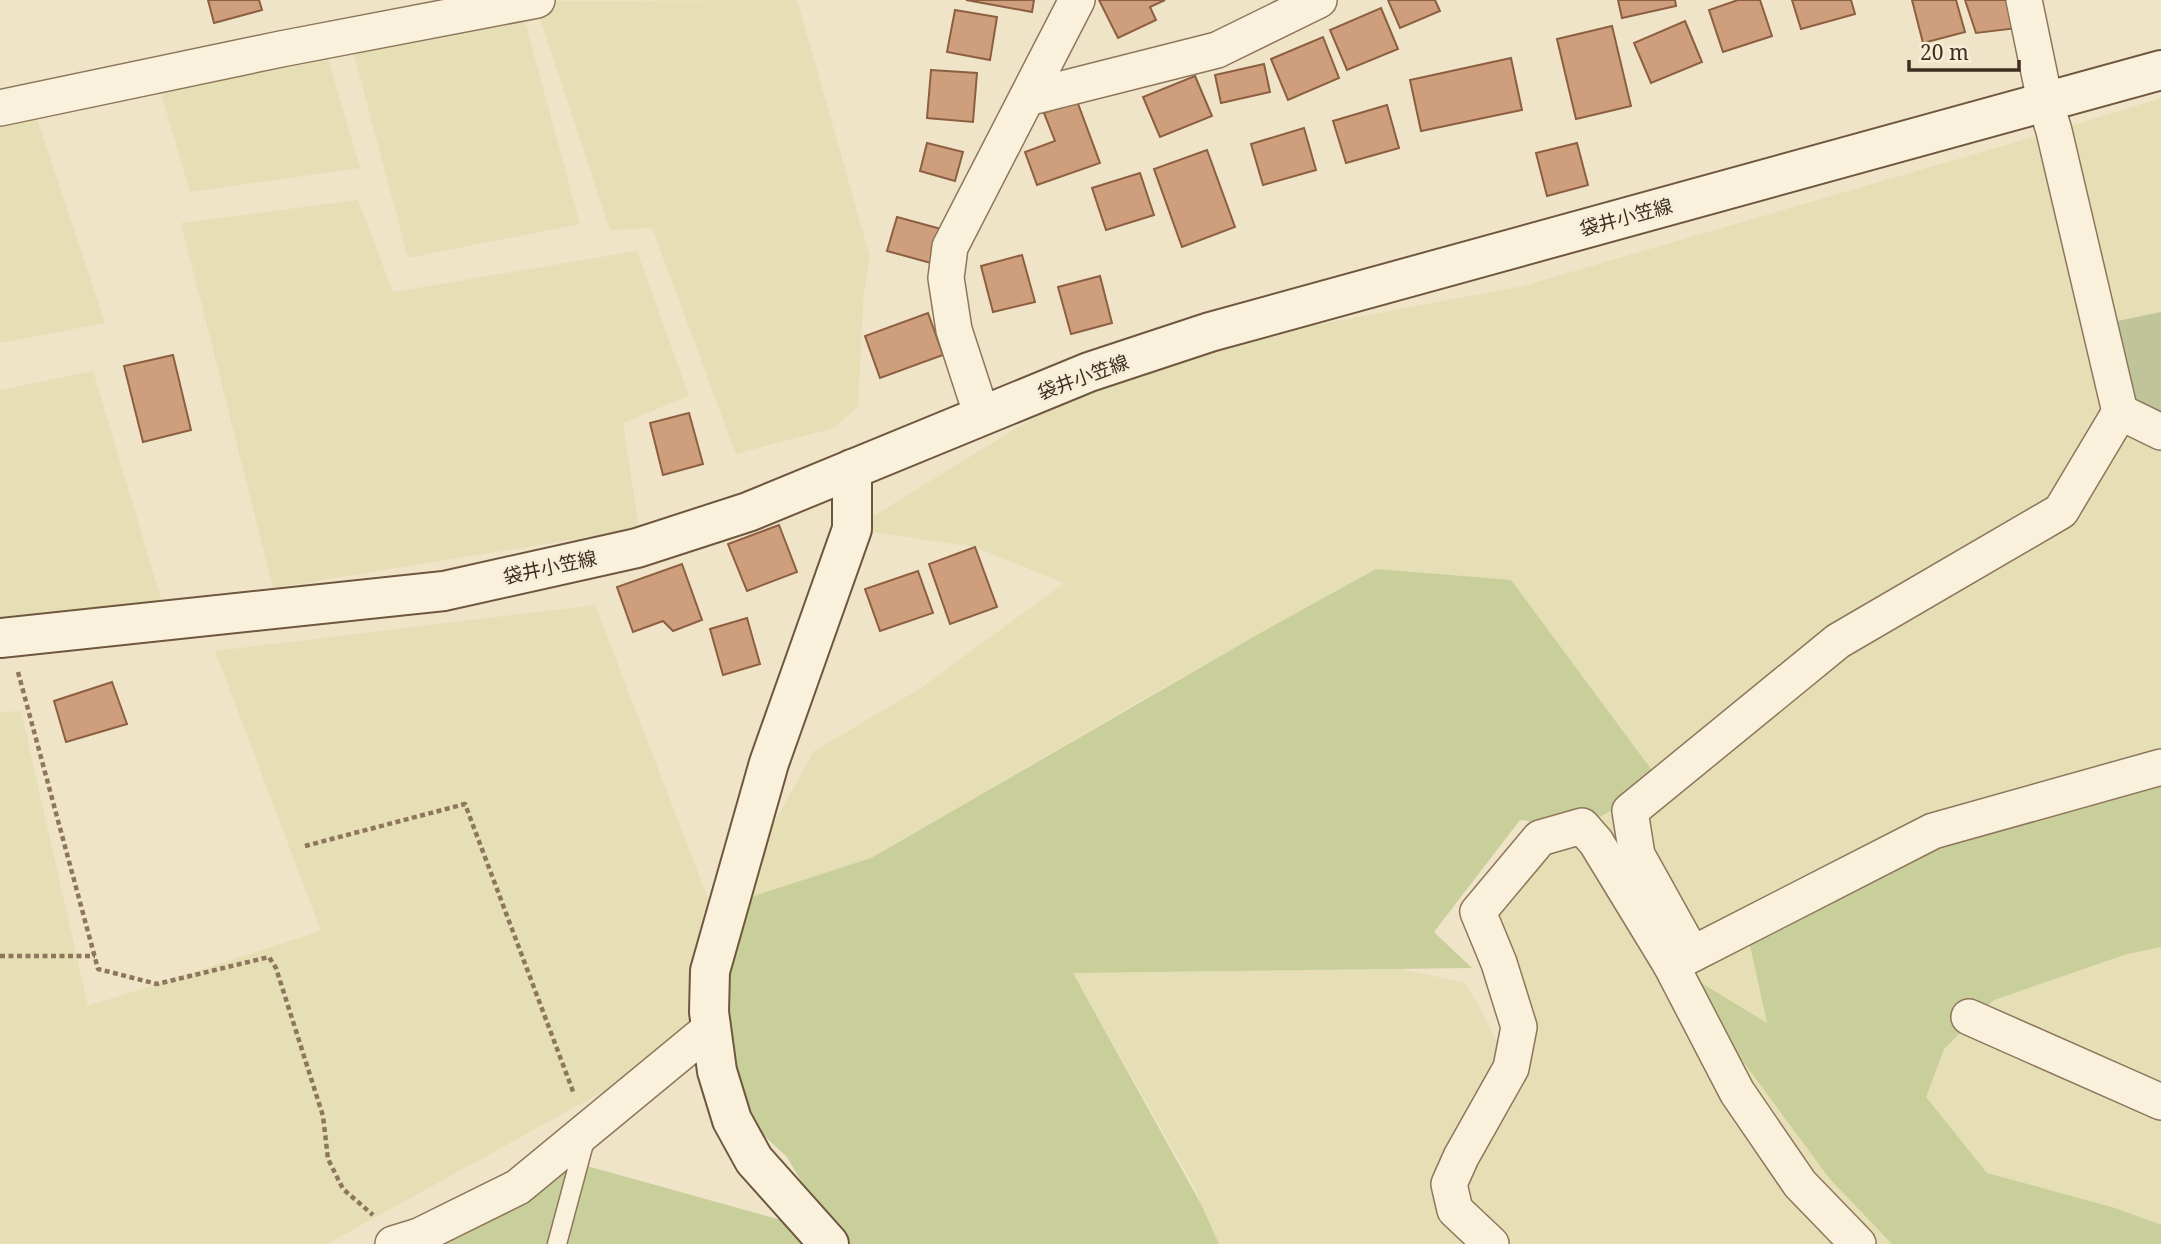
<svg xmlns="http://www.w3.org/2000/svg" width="2161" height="1244" font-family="'Noto Serif','Noto Sans JP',serif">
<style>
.farmland{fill:#e6deb5}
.green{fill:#c9cf9b}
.cemetery{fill:#bfc49a}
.building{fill:#cf9f7d;stroke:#8d5f41;stroke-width:2}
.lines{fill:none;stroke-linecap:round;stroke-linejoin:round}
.lane-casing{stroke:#8d765c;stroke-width:21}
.street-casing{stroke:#8d765c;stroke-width:38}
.secondary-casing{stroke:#6f573f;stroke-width:42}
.path{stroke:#8d765c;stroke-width:4.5;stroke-dasharray:5 3.5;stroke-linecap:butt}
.lane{stroke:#faf1dc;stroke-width:18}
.street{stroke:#faf1dc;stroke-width:35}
.secondary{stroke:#faf1dc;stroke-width:38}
.labels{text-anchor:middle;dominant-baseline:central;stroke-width:6;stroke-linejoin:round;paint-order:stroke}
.street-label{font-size:19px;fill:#3d2e20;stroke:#f7eed8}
</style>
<rect width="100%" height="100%" fill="#f0e4c8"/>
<g class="farmland">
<polygon points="797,0 870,257 864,291 858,406 834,428 736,454 652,228 610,230 534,1"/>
<polygon points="520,3 580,224 408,258 349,36"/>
<polygon points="323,41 360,168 190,192 156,76"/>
<polygon points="2161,98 2161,1244 1219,1244 1192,1183 1073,973 1401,969 1466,983 1510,1065 1478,912 1540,838 1662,784 1376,569 1147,697 871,858 729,904 814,751 921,688 1064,583 975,547 852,529 1128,360 1523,286 2054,131"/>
<polygon points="31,101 105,323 0,343 0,108"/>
<polygon points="358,200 393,292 637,251 689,396 623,423 639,529 273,588 181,223"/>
<polygon points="93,371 162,602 0,617 0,390"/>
<polygon points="595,605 721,932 693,1042 327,1244 0,1244 0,712 21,711 88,1006 321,931 215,651"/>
</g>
<g class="green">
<polygon points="1376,569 1511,580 1662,784 1582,826 1520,820 1434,932 1472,968 1073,973 1201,1204 1219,1244 838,1244 787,1157 726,1100 730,983 729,904 871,858 1262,632"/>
<polygon points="2161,767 2161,947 2127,954 1994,1000 1944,1049 1926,1097 1987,1173 2115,1208 2161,1225 2161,1244 1892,1244 1829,1178 1672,965 1767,1023 1746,927 1970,821"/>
<polygon points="562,1159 792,1223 811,1244 389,1244"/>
</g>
<polygon class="cemetery" points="2161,312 2161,432 2120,412 2108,323"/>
<g class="building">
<polygon points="208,0 259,0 262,10 214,23"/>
<polygon points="966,0 1034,0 1032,12"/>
<polygon points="1099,0 1165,0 1150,7 1156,20 1118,38"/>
<polygon points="1388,0 1435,0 1440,11 1400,28"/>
<polygon points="1618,0 1675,0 1676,6 1622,18"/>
<polygon points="1738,0 1760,0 1772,36 1723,52 1709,10"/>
<polygon points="1792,0 1851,0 1855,14 1801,29"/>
<polygon points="1912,0 1956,0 1965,32 1923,43"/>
<polygon points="1965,0 2010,0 2018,28 1976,33"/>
<polygon points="1381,8 1398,49 1347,70 1330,30"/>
<polygon points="955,10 997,17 990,60 947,52"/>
<polygon points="1685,21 1702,62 1651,83 1634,43"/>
<polygon points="1612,26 1631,106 1576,119 1557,39"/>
<polygon points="1323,37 1339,78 1288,100 1271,59"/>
<polygon points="1511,58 1522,110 1421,131 1410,80"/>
<polygon points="1264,64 1270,92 1221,103 1215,75"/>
<polygon points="931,70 977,73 973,122 927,118"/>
<polygon points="1195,76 1212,116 1160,137 1143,97"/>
<polygon points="1077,101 1100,163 1037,185 1025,152 1055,141 1044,113"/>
<polygon points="1387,105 1399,148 1346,163 1333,121"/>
<polygon points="1304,128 1316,170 1263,185 1251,144"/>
<polygon points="927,143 963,152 955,181 920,171"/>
<polygon points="1577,143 1588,185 1547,196 1536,153"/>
<polygon points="1207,150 1235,227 1182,247 1154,169"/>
<polygon points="1140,173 1154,215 1106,230 1092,188"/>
<polygon points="897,217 941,229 931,263 887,251"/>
<polygon points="1022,255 1035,302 993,312 981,266"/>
<polygon points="1100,276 1112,323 1071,334 1058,287"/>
<polygon points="928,313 943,355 880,378 865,336"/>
<polygon points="173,355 191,430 143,442 124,366"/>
<polygon points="689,413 703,464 663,475 650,423"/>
<polygon points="779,525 797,572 747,591 728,544"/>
<polygon points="975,547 997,607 950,624 929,564"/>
<polygon points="682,564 702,620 673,631 663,621 633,632 617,587"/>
<polygon points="918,571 933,613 880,631 865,589"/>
<polygon points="747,618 760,664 723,675 710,629"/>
<polygon points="112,682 127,724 66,742 54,701"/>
</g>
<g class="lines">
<g class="lane-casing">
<polyline id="lane" points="557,1244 586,1136"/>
</g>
<g class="street-casing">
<g id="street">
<polyline points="2024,0 2045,101 2054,131 2120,412 2161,432"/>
<polyline points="1027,98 1217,50 1319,0"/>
<polyline points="0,108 281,49 537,0"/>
<polyline points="982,416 954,330 946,278 950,247 1077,0"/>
<polyline points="1692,954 1637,855 1630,811 1838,641 2061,511 2120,412"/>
<polyline points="1671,965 1933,831 2161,767"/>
<polyline points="1969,1017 2161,1102"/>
<polyline points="393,1244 419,1236 518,1187 712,1027"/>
<polyline points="1491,1244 1455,1210 1449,1184 1461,1157 1511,1068 1519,1027 1499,963 1478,912 1540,838 1582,826 1596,842 1671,965 1737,1092 1800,1184 1858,1244"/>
</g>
</g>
<g class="secondary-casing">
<g id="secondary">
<polyline points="0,638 444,591 637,548 748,512 1089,372 1210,332 2161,70"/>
<polyline points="829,1244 754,1160 732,1120 717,1071 709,1012 710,971 769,763 852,529 852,469"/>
</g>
</g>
<g class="path">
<polyline points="18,672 98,969 157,984 269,957 276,968 323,1116 328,1159 343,1189 373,1215"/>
<polyline points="305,846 465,804 574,1094"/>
<polyline points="0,956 95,956"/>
</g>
<use href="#lane" class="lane"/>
<use href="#street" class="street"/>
<use href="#secondary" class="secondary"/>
</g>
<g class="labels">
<g class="street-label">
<text transform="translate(1626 217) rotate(-15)">袋井小笠線</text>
<text transform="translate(1083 377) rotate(-20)">袋井小笠線</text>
<text transform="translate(550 567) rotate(-12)">袋井小笠線</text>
</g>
</g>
<path d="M1909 60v10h110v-10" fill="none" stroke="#3d2e20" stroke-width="3.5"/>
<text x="1920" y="60" font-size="21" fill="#3d2e20" stroke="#f7eed8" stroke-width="5" paint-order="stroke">20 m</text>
</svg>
